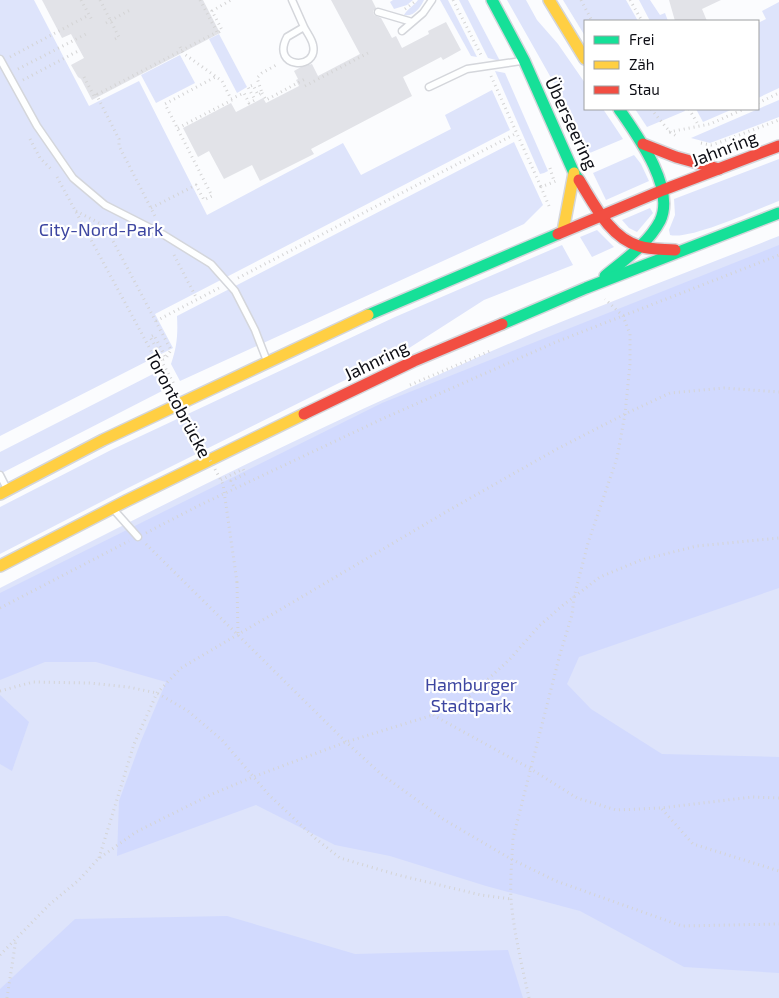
<svg xmlns="http://www.w3.org/2000/svg" width="779" height="998" font-family="'Exo 2',sans-serif">
<style>
.green{fill:#dee4fb}
.forest{fill:#d2dafe}
.building{fill:#e2e3e8}
.lines{fill:none;stroke-linecap:round;stroke-linejoin:round}
.lane-casing{stroke:#d4d6db;stroke-width:9}
.fast-casing{stroke:#d4d6db;stroke-width:14}
.slow-casing{stroke:#d4d6db;stroke-width:14}
.jam-casing{stroke:#d4d6db;stroke-width:14}
.path{stroke:#d4d4d5;stroke-width:3;stroke-dasharray:1 4;stroke-linecap:butt}
.lane{stroke:#feffff;stroke-width:6}
.fast{stroke:#16e098;stroke-width:11}
.slow{stroke:#ffcf43;stroke-width:11}
.jam{stroke:#f24e42;stroke-width:11}
.path-bridge{stroke:#d4d4d5;stroke-width:3;stroke-dasharray:1 4;stroke-linecap:butt}
.labels{text-anchor:middle;dominant-baseline:central;stroke-width:4.5;stroke-linejoin:round;paint-order:stroke}
.street-label{font-size:18px;fill:#0d0e15;stroke:#fff}
.park-label{font-size:18px;fill:#3d46a1;stroke:#fff}
</style>
<rect width="100%" height="100%" fill="#fbfcfe"/>
<g class="green">
<polygon points="0,0 34,0 89,106 139,81 207,215 343,143 361,175 451,129 445,115 492,90 510,130 155,314 173,348 0,436"/>
<polygon points="393,0 413,0 407,5 394,9 390,2"/>
<path d="M418,0h6c-4,8 -10,17 -20,15 3,-6 10,-9 14,-15z"/>
<polygon points="440,0 448,0 477,57 471,56"/>
<polygon points="459,0 468,0 500,61 488,58"/>
<polygon points="507,0 526,0 537,20 558,44 585,83 585,109 603,109 623,139 585,155 563,99"/>
<polygon points="563,0 626,0 638,21 585,21 585,36"/>
<polygon points="639,0 650,0 660,15 665,13 668,21 650,21"/>
<polygon points="779,2 779,88 758,98 758,23 766,19 762,11"/>
<polygon points="219,34 247,87 237,93 209,39"/>
<polygon points="180,55 195,83 156,103 141,75"/>
<polygon points="495,71 505,73 548,171 544,173 540,174"/>
<polygon points="779,100 779,117 710,143 691,138"/>
<polygon points="635,109 684,109 685,111 647,127"/>
<polygon points="696,109 733,109 703,122"/>
<path d="M514,142l29,63 -19,19 -344,157 -9,-17c6,-17 7,-30 6,-48z"/>
<polygon points="634,155 641,164 649,181 606,200 593,173"/>
<path d="M779,159v42c-22,8 -88,39 -109,34l-1,-5 6,-15 -1,-16z"/>
<polygon points="650,208 653,213 637,232 629,228 622,220"/>
<polygon points="597,230 614,247 592,257 580,237"/>
<path d="M779,236v762h-779v-410c157,-81 314,-159 476,-230 100,-44 202,-82 303,-122z"/>
<polygon points="562,245 573,265 484,300 392,359 341,382 128,488 0,554 0,507 111,450 395,317"/>
<polygon points="155,373 164,390 0,474 0,452"/>
</g>
<g class="forest">
<polygon points="779,245 779,588 579,657 567,684 591,709 662,754 779,757 779,973 684,967 580,911 486,886 390,856 335,845 256,805 117,856 119,801 141,741 166,682 96,662 45,662 0,680 0,593 382,403"/>
<polygon points="0,695 29,722 12,771 0,764"/>
<polygon points="227,916 355,954 508,950 523,998 0,998 0,989 75,919"/>
</g>
<g class="building">
<polygon points="42,0 203,0 220,33 92,100 81,79 78,77 71,65 84,58 71,34 62,38"/>
<polygon points="331,0 372,0 376,8 373,11 374,15 381,18 392,38 396,36 402,48 429,34 428,31 446,22 461,50 443,60 441,57 403,77 412,96 311,149 314,154 260,181 252,165 224,179 209,151 198,157 183,128 231,103 236,112 263,98 266,103 299,86 296,80 298,79 294,71 301,67 312,64 318,76 360,54"/>
<polygon points="669,0 721,0 702,9 707,21 675,21"/>
</g>
<g class="lines">
<g class="lane-casing">
<g id="lane">
<path d="M292,0l12,27 -17,10c-17,32 32,34 26,8 -1,-6 -6,-12 -9,-18"/>
<polyline points="378,12 412,22"/>
<polyline points="402,31 423,13 432,0"/>
<polyline points="0,59 37,126 73,178 105,205 164,235 211,264 235,291 255,330 267,361"/>
<polyline points="429,87 467,69 521,61"/>
<polyline points="0,475 7,489"/>
<polyline points="114,510 138,537"/>
</g>
</g>
<g class="fast-casing">
<g id="fast">
<polyline points="492,0 524,60 574,173 579,180"/>
<path d="M605,276c19,-16 43,-32 55,-55 16,-33 -23,-86 -41,-112"/>
<polyline points="368,315 558,234"/>
<polyline points="502,324 586,288 779,213"/>
</g>
</g>
<g class="slow-casing">
<g id="slow">
<polyline points="549,0 585,59"/>
<polyline points="563,231 574,173"/>
<polyline points="0,494 103,440 368,315"/>
<polyline points="0,566 126,501 304,414"/>
</g>
</g>
<g class="jam-casing">
<g id="jam">
<polyline points="643,144 676,157 719,169"/>
<path d="M579,180c15,24 31,58 60,66 12,4 24,3 36,4"/>
<polyline points="558,234 663,190 779,146"/>
<polyline points="304,414 414,361 502,324"/>
</g>
</g>
<g class="path">
<polyline points="81,0 92,20"/>
<polyline points="100,0 119,37 115,39"/>
<polyline points="200,0 217,32"/>
<polyline points="453,0 482,57"/>
<polyline points="581,0 592,21"/>
<polyline points="630,0 642,21"/>
<polyline points="405,9 416,1"/>
<polyline points="106,23 132,9"/>
<polyline points="219,32 222,30 212,11 231,0"/>
<polyline points="180,47 183,53 222,81 231,99 244,93 249,103 255,100 248,87 253,85 258,95 262,93 257,78 262,73 278,64"/>
<polyline points="10,57 89,15"/>
<polyline points="18,69 86,34"/>
<polyline points="491,76 541,187"/>
<polyline points="84,77 94,96 217,32"/>
<polyline points="23,80 80,50"/>
<polyline points="305,86 368,53"/>
<polyline points="262,93 266,100 305,79"/>
<polyline points="96,94 119,139 119,146 156,218"/>
<polyline points="758,103 779,93"/>
<polyline points="651,109 670,132 678,137"/>
<polyline points="689,109 699,126"/>
<polyline points="178,128 232,100"/>
<polyline points="669,132 710,124 744,109"/>
<polyline points="30,139 40,158 52,170"/>
<polyline points="701,143 711,145 718,143 779,120"/>
<polyline points="550,168 554,181"/>
<polyline points="57,177 89,236"/>
<polyline points="549,206 541,187 556,181"/>
<polyline points="151,208 196,185 204,200 212,196 165,104 217,76"/>
<polyline points="76,211 105,226 171,350 166,358 151,365"/>
<polyline points="174,255 197,299"/>
<polyline points="238,278 517,133"/>
<polyline points="156,321 219,288"/>
<polyline points="152,354 158,351 150,337 154,335 166,358"/>
<polyline points="161,360 175,386"/>
<polyline points="410,385 490,351"/>
<polyline points="221,480 243,469 245,474 231,481 235,489"/>
<polyline points="146,533 198,506 382,419 556,342 779,255"/>
<polyline points="146,544 346,742 381,774 443,819 511,859 556,881 682,926 779,924"/>
<polyline points="237,582 238,636"/>
<polyline points="0,608 129,541"/>
<polyline points="0,691 33,682 89,683 128,687 157,693 188,711 222,740 269,795 316,839 340,858 398,875 481,895 511,899"/>
<polyline points="433,715 531,769 577,798 616,810 661,808 752,797 779,798"/>
<polyline points="662,809 693,844 779,871"/>
<polyline points="99,858 134,744 157,693 181,668 451,509 557,449 625,414 670,393 724,388 779,392"/>
<polyline points="0,955 50,904 79,880 98,859 136,832 210,795 253,777 346,742 433,715 465,700 509,660 539,626 562,606 600,577 641,560 697,546 779,538"/>
<polyline points="7,998 16,939"/>
<path d="M529,998c-7,-32 -15,-65 -18,-98 -1,-21 1,-41 2,-62l47,-184 12,-39 2,-18 14,-54 29,-85 8,-44 5,-50v-30l-7,-18 -18,-17"/>
</g>
<use href="#lane" class="lane"/>
<use href="#fast" class="fast"/>
<use href="#slow" class="slow"/>
<use href="#jam" class="jam"/>
<polyline class="path-bridge" points="89,236 223,484 237,582"/>
</g>
<g class="labels">
<g class="street-label">
<text transform="translate(572 123) rotate(65)">Überseering</text>
<text transform="translate(724 148) rotate(-21)">Jahnring</text>
<text transform="translate(376 360) rotate(-26)">Jahnring</text>
<text transform="translate(179 404) rotate(62)">Torontobrücke</text>
</g>
<g class="park-label">
<text x="101" y="229">City-Nord-Park</text>
<text x="471" y="684">Hamburger<tspan x="471" dy="21">Stadtpark</tspan></text>
</g>
</g>
<rect x="584" y="20" width="175" height="90" fill="#ffffff" stroke="#9e9fa1"/>
<rect x="594" y="36" width="25" height="8" fill="#16e098" stroke="#9e9fa1"/>
<text x="629" y="45" font-size="15" fill="#0d0e15">Frei</text>
<rect x="594" y="61" width="25" height="8" fill="#ffcf43" stroke="#9e9fa1"/>
<text x="629" y="70" font-size="15" fill="#0d0e15">Zäh</text>
<rect x="594" y="86" width="25" height="8" fill="#f24e42" stroke="#9e9fa1"/>
<text x="629" y="95" font-size="15" fill="#0d0e15">Stau</text>
</svg>
